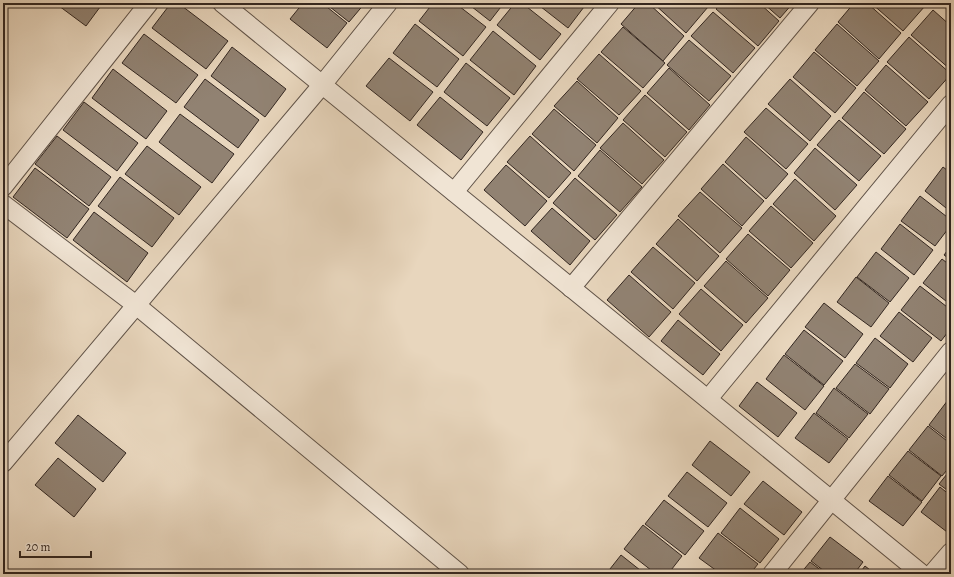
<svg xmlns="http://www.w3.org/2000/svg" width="954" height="577" font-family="Alegreya,serif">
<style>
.building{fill:#918272;stroke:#332721}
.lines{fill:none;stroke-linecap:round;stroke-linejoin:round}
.minor-casing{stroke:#605348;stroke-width:20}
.minor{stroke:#f0e4d4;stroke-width:18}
</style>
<rect width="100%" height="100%" fill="#e8d6bd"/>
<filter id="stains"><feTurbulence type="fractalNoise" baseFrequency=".005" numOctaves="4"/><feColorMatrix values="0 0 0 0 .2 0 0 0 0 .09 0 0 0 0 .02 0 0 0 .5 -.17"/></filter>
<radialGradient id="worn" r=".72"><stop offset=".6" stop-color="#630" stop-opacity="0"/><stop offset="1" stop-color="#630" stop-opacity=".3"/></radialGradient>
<g class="building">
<polygon points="55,3 103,3 86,26"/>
<polygon points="171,3 178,3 228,41 206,69 152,28"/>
<polygon points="303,3 322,3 347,23 327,48 290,19"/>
<polygon points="325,3 365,3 349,22"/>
<polygon points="433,3 455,3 486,27 463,56 419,21"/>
<polygon points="467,3 504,3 490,21"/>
<polygon points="515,3 522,3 561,34 540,60 497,25"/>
<polygon points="536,3 587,3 568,28"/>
<polygon points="639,3 648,3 684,36 663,61 621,24"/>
<polygon points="653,3 703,3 708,7 686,33"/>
<polygon points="721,3 759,3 779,21 758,46 716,9"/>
<polygon points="763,3 793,3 780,18"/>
<polygon points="854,3 867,3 901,33 879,59 838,22"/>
<polygon points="871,3 921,3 925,6 903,31"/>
<polygon points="933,10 951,26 951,70 911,35"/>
<polygon points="713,12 755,48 733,73 691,36"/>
<polygon points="415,24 459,59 437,87 393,53"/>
<polygon points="837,24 879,61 857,86 815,50"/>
<polygon points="623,27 665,63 643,88 601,52"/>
<polygon points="493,31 536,66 514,95 470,60"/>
<polygon points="144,34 198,75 176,103 122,63"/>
<polygon points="909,37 951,74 929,99 887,62"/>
<polygon points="689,40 731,76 709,101 667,65"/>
<polygon points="232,47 286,89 265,117 211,76"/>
<polygon points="814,52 856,88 835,113 793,77"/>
<polygon points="599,54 641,91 619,115 577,79"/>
<polygon points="389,58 433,92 410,121 366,86"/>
<polygon points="466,63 510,98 487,126 444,92"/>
<polygon points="886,65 928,102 906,126 865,90"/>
<polygon points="669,68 710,105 689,130 647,93"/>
<polygon points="113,69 167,111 146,139 92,98"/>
<polygon points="205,79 259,120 238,148 184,107"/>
<polygon points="790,79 831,116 810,141 768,104"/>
<polygon points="577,81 618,118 597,143 554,106"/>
<polygon points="864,92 906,129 884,154 842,118"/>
<polygon points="645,95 687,132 665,157 623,120"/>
<polygon points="440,97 483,132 461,160 417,125"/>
<polygon points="84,102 138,143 117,171 63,130"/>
<polygon points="766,108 808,144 786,169 744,132"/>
<polygon points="554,109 596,145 574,171 532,134"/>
<polygon points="180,114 234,154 212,183 159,142"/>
<polygon points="839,120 881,156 859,181 817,145"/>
<polygon points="623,123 664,160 642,184 600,148"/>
<polygon points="57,136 111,177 89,206 35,164"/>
<polygon points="530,136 571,173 549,198 507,162"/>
<polygon points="746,137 788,174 766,199 725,162"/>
<polygon points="147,146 201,187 179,215 125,174"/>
<polygon points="815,148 857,185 835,210 794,173"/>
<polygon points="600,150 642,187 620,212 578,176"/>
<polygon points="723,164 764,201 742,226 701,189"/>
<polygon points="506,165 547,201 525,226 484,190"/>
<polygon points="943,167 951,173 951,212 925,191"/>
<polygon points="35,168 89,209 67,238 13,197"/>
<polygon points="120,177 174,218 152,247 98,206"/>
<polygon points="575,178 617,215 595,240 553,203"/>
<polygon points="795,179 836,216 814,241 773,204"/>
<polygon points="700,192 742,228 720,253 678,216"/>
<polygon points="920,196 951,220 951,225 935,246 901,221"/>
<polygon points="771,206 813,243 791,268 749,231"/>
<polygon points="552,208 590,241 570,265 531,231"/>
<polygon points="94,212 148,253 127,282 73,240"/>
<polygon points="678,219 719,256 697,281 656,244"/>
<polygon points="900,224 933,250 914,275 881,249"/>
<polygon points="748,234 790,270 768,296 726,259"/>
<polygon points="951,246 951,260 944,255"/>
<polygon points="653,247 695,283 673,309 631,272"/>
<polygon points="876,252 909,278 890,302 857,277"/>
<polygon points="942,259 951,266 951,305 923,283"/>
<polygon points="726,261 768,298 746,323 704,286"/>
<polygon points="629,275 671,312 649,337 607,300"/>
<polygon points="856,277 889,303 871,327 837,302"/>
<polygon points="920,286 951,310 951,328 941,341 901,310"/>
<polygon points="701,289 743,325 721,351 679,314"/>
<polygon points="824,303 863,334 845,358 805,327"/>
<polygon points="899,312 932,338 913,362 880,336"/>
<polygon points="678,320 720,354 703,375 661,341"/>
<polygon points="804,330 843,361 824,385 785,354"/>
<polygon points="875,338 908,364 890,388 856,363"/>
<polygon points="784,355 824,386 805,410 766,379"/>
<polygon points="855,364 889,389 870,414 836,388"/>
<polygon points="757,382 797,413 778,437 739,406"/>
<polygon points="834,388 868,414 849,438 816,413"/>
<polygon points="948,400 951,403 951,442 929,425"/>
<polygon points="814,413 848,439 829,463 795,438"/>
<polygon points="78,415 126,453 103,482 55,443"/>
<polygon points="928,426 951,444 951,465 942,476 909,450"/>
<polygon points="710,441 750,472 731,496 692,465"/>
<polygon points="908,451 941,476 922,501 889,475"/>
<polygon points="58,458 96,489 74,517 35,485"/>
<polygon points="951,469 951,493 939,484"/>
<polygon points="687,472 727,503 708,527 668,496"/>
<polygon points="888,476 922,502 903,526 869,501"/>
<polygon points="763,481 802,512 784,535 744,504"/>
<polygon points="940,487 951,496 951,535 921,512"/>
<polygon points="664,500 704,531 685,555 645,524"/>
<polygon points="740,508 779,539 760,563 721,533"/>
<polygon points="643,525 682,556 668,574 656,574 624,549"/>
<polygon points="718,533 758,564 750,574 721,574 699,558"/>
<polygon points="830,537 863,562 854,574 828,574 811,561"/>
<polygon points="621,555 645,574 606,574"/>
<polygon points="810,562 826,574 800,574"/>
<polygon points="865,566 875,574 859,574"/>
</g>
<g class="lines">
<g class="minor-casing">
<g id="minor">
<polyline points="222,3 922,574"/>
<polyline points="3,187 149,3"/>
<polyline points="454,192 610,3"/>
<polyline points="3,204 136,305 460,574"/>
<polyline points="571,288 810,3"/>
<polyline points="708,399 951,104"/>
<polyline points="3,463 322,85 388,3"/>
<polyline points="772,574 951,351"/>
<polyline points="932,574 951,552"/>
</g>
</g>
<use href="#minor" class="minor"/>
</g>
<rect width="954" height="577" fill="none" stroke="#e8d6bd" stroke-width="16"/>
<rect x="4" y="4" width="946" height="569" fill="none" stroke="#332721" stroke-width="2"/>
<rect x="8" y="8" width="938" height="561" fill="none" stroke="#332721"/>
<path d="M20 551v6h71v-6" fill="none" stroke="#332721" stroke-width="2"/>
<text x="26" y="551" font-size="12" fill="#332721" stroke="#f0e4d4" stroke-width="3" paint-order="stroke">20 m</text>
<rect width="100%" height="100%" filter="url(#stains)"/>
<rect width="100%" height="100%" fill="url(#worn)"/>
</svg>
